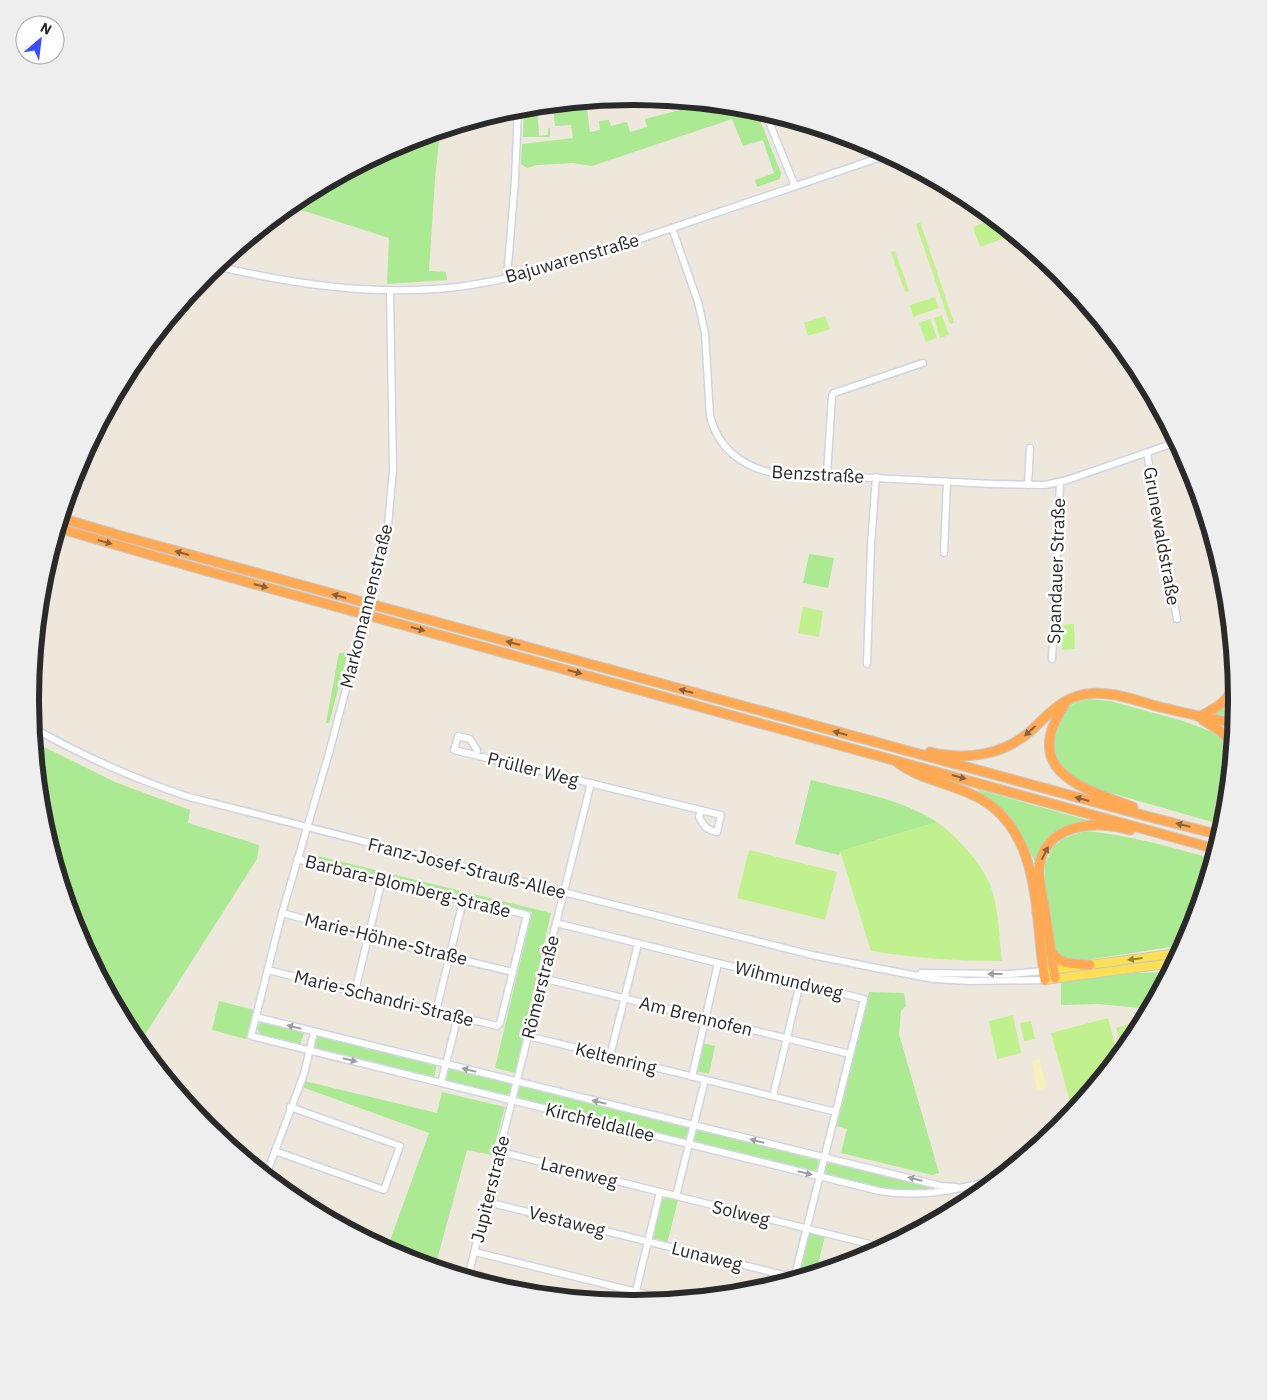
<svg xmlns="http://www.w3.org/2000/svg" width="1267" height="1400" font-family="'IBM Plex Sans',sans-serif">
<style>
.green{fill:#abe993}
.sand{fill:#f5f0bc}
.pitch{fill:#c1f18e}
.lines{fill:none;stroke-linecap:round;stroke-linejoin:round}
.minor-casing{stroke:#d0d3e5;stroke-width:9}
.major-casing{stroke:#c8c8c8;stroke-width:10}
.highway-casing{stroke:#c8c8c8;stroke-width:11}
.minor{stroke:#fff;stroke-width:6}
.major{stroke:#fcdf52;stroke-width:8}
.highway{stroke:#ffa955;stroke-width:9}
.minor-bridge-casing{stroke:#d0d3e5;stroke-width:9;stroke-linecap:butt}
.minor-bridge{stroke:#fff;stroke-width:6}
.oneway{fill:#8a633d}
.oneway2{fill:#93843e}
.oneway3{fill:#9f9f9f}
.labels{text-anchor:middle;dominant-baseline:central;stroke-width:5;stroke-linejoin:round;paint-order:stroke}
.street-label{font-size:18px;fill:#2a2a2a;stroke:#fff}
.rim{fill:none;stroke:#2a2a2a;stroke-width:6}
</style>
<rect width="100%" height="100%" fill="#eee7db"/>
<g class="green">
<polygon points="670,100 689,102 691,106 700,103 756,110 781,173 780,179 757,187 755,180 774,173 763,140 743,146 732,119 592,166 573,163 537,165 527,168 521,164 522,144 573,138 571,125 555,126 553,109 547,109 547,105 586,101 590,132 600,130 599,121 609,120 611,126 627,122 630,132 647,127 645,119 680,110 677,101 671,103"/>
<polygon points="537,106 539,136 548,135 548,128 550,128 550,137 523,137 524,107"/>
<polygon points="440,131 435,179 429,271 446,272 447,280 387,284 389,238 289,206 298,198 403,142"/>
<polygon points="809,554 834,558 828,588 803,583"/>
<polygon points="348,652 329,723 326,723 339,653"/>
<polygon points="1235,693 1235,717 1214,714"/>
<path d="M1089,699l21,2 73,20 32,12 8,7 8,16 -6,62 -2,7 -112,-32 -1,2c-23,-9 -57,-23 -58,-52 0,-6 4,-13 6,-19 6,-17 14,-21 31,-25z"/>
<polygon points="34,742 115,782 190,810 188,823 259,845 257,859 139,1044 132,1035 76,931 42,817"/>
<path d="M811,780c42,11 88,18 126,42l-96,29 -2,4 -44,-11z"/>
<path d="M976,789l115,32c-33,6 -44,10 -55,43l-18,-36 -12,-16z"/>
<path d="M1085,831c44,4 86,16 128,28l-22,72 -7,14 -98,15h-18l-8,-3 -6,-8 -9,-68v-17l8,-17 11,-9z"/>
<polygon points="306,853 551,913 515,1073 495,1068 532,912 305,857"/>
<polygon points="1177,957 1176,959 1064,973 1059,971"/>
<polygon points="1169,972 1151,1006 1141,1008 1098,1004 1061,1005 1061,982 1136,973"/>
<polygon points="869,992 904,993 906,1006 901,1011 899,1034 939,1173 932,1175 841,1153 847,1129 837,1126"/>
<polygon points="219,1001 254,1010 246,1039 212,1030"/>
<polygon points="264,1022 304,1032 300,1046 261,1035 257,1028 259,1024"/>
<polygon points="322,1036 437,1064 434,1078 320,1050 317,1049 314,1044 317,1037"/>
<polygon points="702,1043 715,1046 709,1074 695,1071"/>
<polygon points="451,1068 508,1082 512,1086 511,1092 504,1097 449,1082 445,1077 448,1069"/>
<path d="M166,1077c26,18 40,34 57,61l-1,1 -15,-12z"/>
<polygon points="304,1081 437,1113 442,1092 505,1107 492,1155 467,1150 435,1267 402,1257 387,1249 429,1133 302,1087"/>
<polygon points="523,1085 685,1125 689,1130 687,1136 683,1140 523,1101 520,1099 516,1093 517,1089"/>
<path d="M697,1129l117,28 4,2 1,6 -4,6 -3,1 -116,-29c-4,-5 -4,-10 1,-14z"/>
<path d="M828,1161l111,27 1,3c-43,2 -71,-6 -112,-15l-4,-6z"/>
<polygon points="667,1197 678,1200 667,1244 656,1241 653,1237 662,1200"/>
<polygon points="811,1233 825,1236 816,1272 802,1277 799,1273 809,1235"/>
</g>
<polygon class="sand" points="1040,1059 1046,1088 1037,1090 1032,1061"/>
<g class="pitch">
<polygon points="994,219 1013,235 980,247 973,227"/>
<polygon points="920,222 954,323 950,324 916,224"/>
<polygon points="895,251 909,291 905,292 891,252"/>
<polygon points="935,297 939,308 913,317 910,305"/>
<polygon points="942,315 949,335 940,338 934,318"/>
<polygon points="825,316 830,329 808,336 804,323"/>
<polygon points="930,319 937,338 926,342 919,323"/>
<polygon points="803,607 823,611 819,637 798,633"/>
<polygon points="1074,624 1075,649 1062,650 1062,625"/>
<path d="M937,822c19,13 46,43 54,65 8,23 8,50 11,74 -44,0 -87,-3 -131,-10l-31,-100z"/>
<polygon points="749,850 837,872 825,920 737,898"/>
<polygon points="1013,1015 1021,1053 997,1059 989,1021"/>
<polygon points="1108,1018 1118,1056 1073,1112 1051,1033"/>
<polygon points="1143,1020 1135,1036 1123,1051 1116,1028"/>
<polygon points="1031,1021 1035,1039 1024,1041 1020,1023"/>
</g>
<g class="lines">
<g class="minor-casing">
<g id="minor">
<polyline points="765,112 795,186"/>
<path d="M672,228l26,74 7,31 5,83c8,32 32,51 64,57l219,11 52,1 22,-5 110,-38"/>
<path d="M216,266c80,19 159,30 241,21 39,-5 78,-15 115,-25l315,-107"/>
<polyline points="507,278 515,180 518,108"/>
<polyline points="1147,453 1177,619"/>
<polyline points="827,474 832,396 834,393 923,363"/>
<polyline points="74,475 82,477 96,432"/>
<polyline points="1028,485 1030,448"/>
<polyline points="944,553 947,482"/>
<polyline points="374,585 387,536 393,470 390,291"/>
<path d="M360,636l-31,117 -47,160 -31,123 628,155c44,7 74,-1 116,-11"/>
<polyline points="1052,659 1060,483"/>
<polyline points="867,664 871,545 876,477"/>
<path d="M33,728c50,28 101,51 156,69l623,158 64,13 58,11 35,2 76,-1"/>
<path d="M476,755l1,-5 -7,-11 -12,-3 -4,14 267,65 -4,17c-11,-2 -13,-6 -18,-15l2,-7"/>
<polyline points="282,913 416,949 513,972"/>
<polyline points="556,923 864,999 794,1279"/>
<polyline points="268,970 435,1012 436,1011 497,1026 500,1023 527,915 468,900 463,901 297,859"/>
<polyline points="921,973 1010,974 1043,971"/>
<polyline points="542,978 850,1054"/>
<polyline points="355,991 382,880"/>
<polyline points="436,1011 463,901"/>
<polyline points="256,1017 941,1186 956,1187"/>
<polyline points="528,1036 836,1112"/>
<polyline points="610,1056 638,944"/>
<polyline points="692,1077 718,963"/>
<polyline points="441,1083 458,1016"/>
<polyline points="773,1096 800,983"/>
<polyline points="275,1151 384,1190 400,1146 290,1107"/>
<polyline points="498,1151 660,1192"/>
<polyline points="266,1175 304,1074 314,1032"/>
<polyline points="676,1196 877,1246"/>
<polyline points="487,1202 796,1278"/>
<polyline points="346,1227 369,1236 368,1239"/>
<polyline points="475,1252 669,1300"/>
<polyline points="468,1277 591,783"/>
<polyline points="633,1303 660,1192 676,1196 705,1080"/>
</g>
</g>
<g class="major-casing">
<g id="major">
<polyline points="1043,971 1179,953"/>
<polyline points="1045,980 1174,963"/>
</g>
</g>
<g class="highway-casing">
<g id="highway">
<polyline points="61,518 118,535 1146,816 1220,835"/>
<polyline points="58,528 189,566 1216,849"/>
<path d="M1065,704c-45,67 16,84 68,103"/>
<path d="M1199,717c17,-9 31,-16 36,-35"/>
<polyline points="1203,720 1219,730 1233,743"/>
<path d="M930,752c37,9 75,3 103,-23 16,-16 30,-31 53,-35 25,-4 51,7 74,13 25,6 50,12 75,16"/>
<path d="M897,762c22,18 58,22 84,37 62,36 53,119 64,181"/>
<path d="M1051,952c11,14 23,11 39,13"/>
<path d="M1055,978c-4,-24 -7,-48 -11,-73 -2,-11 -5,-23 -5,-34 2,-47 57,-52 91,-41"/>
</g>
</g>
<use href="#minor" class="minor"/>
<use href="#major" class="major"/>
<use href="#highway" class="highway"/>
<g class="minor-bridge-casing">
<polyline id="minor-bridge" points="360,636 374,585"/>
</g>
<use href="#minor-bridge" class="minor-bridge"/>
</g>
<defs><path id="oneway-solid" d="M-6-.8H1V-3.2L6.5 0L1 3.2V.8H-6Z" transform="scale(1.25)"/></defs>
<g class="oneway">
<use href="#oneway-solid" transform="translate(105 542) rotate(16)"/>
<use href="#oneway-solid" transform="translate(182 553) rotate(-165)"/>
<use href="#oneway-solid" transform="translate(261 586) rotate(15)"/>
<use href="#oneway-solid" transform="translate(339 596) rotate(-165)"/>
<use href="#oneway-solid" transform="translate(418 629) rotate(15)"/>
<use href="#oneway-solid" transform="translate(513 643) rotate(-165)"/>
<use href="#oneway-solid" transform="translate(575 672) rotate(15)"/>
<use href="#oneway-solid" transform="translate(686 691) rotate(-165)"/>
<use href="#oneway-solid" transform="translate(1030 731) rotate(138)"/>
<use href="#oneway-solid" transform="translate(840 733) rotate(-165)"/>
<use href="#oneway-solid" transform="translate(959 777) rotate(15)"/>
<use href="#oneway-solid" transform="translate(1082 799) rotate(-165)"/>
<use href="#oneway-solid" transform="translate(1183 825) rotate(-166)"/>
<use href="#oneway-solid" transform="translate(1045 853) rotate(-64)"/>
</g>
<use class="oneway2" href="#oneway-solid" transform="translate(1135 959) rotate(173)"/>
<g class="oneway3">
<use href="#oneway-solid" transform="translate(995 974) rotate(180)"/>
<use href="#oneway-solid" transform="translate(294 1027) rotate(-166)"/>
<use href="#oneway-solid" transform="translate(350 1060) rotate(13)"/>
<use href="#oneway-solid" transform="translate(469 1070) rotate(-166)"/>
<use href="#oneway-solid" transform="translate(599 1102) rotate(-166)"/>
<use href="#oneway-solid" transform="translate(757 1141) rotate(-166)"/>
<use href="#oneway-solid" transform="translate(805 1173) rotate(14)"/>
<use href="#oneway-solid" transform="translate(915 1179) rotate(-166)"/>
</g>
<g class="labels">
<g class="street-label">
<text transform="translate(572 258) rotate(-16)">Bajuwarenstraße</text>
<text transform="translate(818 474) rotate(3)">Benzstraße</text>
<text transform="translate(1162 536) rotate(80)">Grunewaldstraße</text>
<text transform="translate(1056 571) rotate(-88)">Spandauer Straße</text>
<text transform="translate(366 606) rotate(-76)">Markomannenstraße</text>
<text transform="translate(533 769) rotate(14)">Prüller Weg</text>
<text transform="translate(467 868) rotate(14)">Franz-Josef-Strauß-Allee</text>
<text transform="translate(408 886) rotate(14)">Barbara-Blomberg-Straße</text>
<text transform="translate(386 939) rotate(14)">Marie-Höhne-Straße</text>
<text transform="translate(789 980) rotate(14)">Wihmundweg</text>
<text transform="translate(540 987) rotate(-76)">Römerstraße</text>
<text transform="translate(384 998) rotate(14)">Marie-Schandri-Straße</text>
<text transform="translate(696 1016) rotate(14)">Am Brennofen</text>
<text transform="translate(616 1058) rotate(14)">Keltenring</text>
<text transform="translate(600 1122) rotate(14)">Kirchfeldallee</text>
<text transform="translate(579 1172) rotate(14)">Larenweg</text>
<text transform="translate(490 1189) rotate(-76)">Jupiterstraße</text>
<text transform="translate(741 1213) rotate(14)">Solweg</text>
<text transform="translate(567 1221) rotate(14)">Vestaweg</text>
<text transform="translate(707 1256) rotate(14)">Lunaweg</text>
</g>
</g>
<path d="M0 0H1267V1400H0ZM633 105H634A594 594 0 0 1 1228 699V701A594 594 0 0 1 634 1295H633A594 594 0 0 1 39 701V699A594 594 0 0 1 633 105Z" fill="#eee" fill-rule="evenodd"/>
<path class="rim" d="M633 105H634A594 594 0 0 1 1228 699V701A594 594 0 0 1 634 1295H633A594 594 0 0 1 39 701V699A594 594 0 0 1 633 105Z"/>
<g transform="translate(40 40) rotate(28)"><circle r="24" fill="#ffffff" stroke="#aaaaaa"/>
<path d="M0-4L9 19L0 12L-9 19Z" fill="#3750ff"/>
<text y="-8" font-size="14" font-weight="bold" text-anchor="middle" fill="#2a2a2a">N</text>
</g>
</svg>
